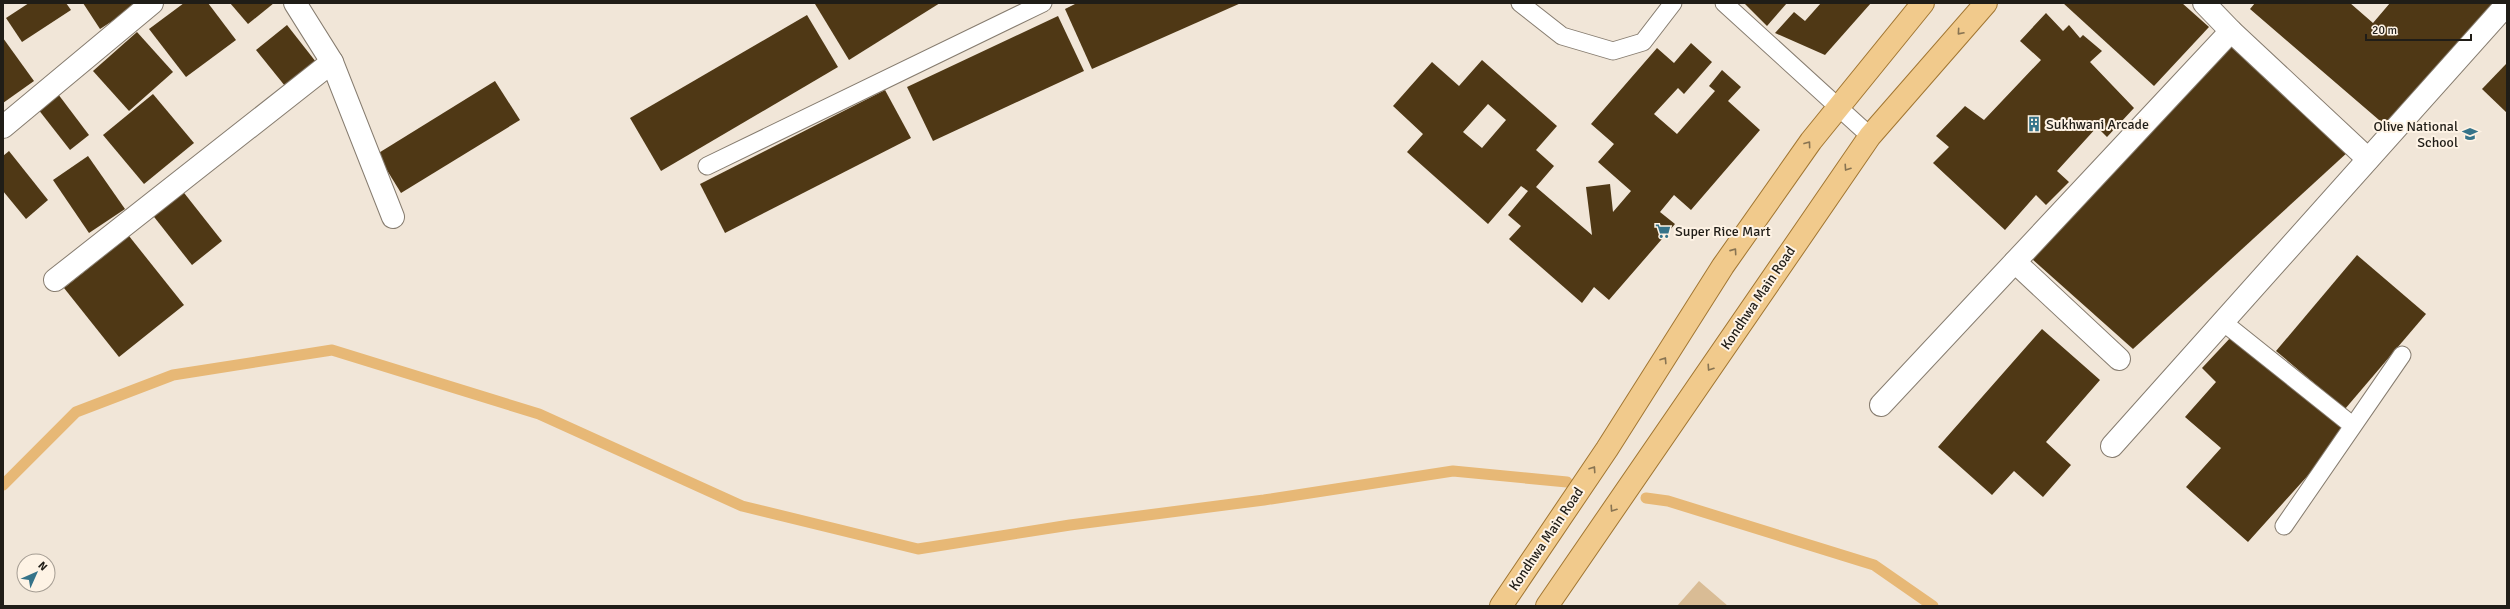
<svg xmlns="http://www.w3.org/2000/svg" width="2510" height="609" font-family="Signika,sans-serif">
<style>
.green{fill:#d9bc95}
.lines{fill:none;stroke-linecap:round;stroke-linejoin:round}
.stream{stroke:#e7b876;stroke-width:11}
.building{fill:#4f3815;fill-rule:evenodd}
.service-casing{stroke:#867c6f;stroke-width:19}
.minor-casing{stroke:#867c6f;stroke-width:24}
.primary-casing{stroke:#a17632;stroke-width:24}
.service{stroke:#fff;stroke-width:17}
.minor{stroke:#fff;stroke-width:22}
.primary{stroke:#f1ca8c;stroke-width:22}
.oneway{stroke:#887452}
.labels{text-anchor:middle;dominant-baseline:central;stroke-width:4;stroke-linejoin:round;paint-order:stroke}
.poi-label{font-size:14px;fill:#201d17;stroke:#fef3e5;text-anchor:start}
.street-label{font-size:14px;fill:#201d17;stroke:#fef3e5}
</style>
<rect width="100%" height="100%" fill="#f1e6d8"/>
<polygon class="green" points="1699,581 1728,606 1677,606"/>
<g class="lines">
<g class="stream">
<polyline points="3,485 76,412 173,375 332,350 539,414 742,506 918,549 1070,525 1264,500 1453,471 1567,482"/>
<polyline points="1646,498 1668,501 1874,565 1933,606"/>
</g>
</g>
<g class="building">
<polygon points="29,3 66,3 71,10 22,42 6,18"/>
<polygon points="83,3 140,3 100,29"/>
<polygon points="184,3 208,3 236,40 186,77 149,29"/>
<polygon points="230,3 274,3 248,24"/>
<polygon points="817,3 940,3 849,60 815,4"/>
<polygon points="1077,3 1241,3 1092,69 1065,9"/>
<polygon points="1744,3 1787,3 1767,26"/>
<polygon points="1821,3 1871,3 1825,55 1775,33 1794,12 1805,21"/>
<polygon points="2063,3 2182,3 2209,27 2154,86"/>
<polygon points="2255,3 2350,3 2373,23 2390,3 2493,3 2386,126 2250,9"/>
<polygon points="2046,13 2063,31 2069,25 2080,38 2083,35 2102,51 2090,62 2134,108 2107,137 2097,127 2057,171 2069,182 2046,205 2036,195 2005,230 1933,163 1949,147 1936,136 1965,106 1984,120 2041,60 2020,41"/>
<polygon points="807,15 838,67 661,171 630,118"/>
<polygon points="1058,16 1084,71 933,141 907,87"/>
<polygon points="287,25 316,62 285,86 256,50"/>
<polygon points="137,32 173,72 129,111 93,71"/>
<polygon points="3,38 34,81 3,103"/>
<polygon points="2230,41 2349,151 2133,349 2031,258"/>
<path d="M1691,43l21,19 -28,32 -6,-6 -24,26 23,20 38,-43 -6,-5 13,-16 19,17 -13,14 32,29 -69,80 -17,-15 -14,17 15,12 -66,76 -15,-13 -12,16 -73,-64 12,-13 -13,-11 20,-24 -7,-5 -33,38 -81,-72 16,-18 -30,-28 39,-44 27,24 23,-26 75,66 -21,24 18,16 -18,21 56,48 -6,-48 24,-3 3,28 18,-21 -33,-29 16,-18 -23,-20 66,-76 17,15zM1488,104l18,16 -24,28 -19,-16z"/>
<polygon points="2507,63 2507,113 2482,89"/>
<polygon points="495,81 520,120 401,193 377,154"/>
<polygon points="885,90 911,138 725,233 700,184"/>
<polygon points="58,94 89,135 70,150 38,109"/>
<polygon points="153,94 194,143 144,184 103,135"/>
<polygon points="9,151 48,200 26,219 3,191 3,156"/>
<polygon points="88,156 125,209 89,233 53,180"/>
<polygon points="181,189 222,241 192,265 151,213"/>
<polygon points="129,236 184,305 119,357 64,288"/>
<polygon points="2357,255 2426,314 2345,409 2276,351"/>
<polygon points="2042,329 2100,380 2046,442 2071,465 2043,497 2014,471 1992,495 1938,447"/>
<polygon points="2232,336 2347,432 2248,542 2186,487 2221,448 2185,417 2216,382 2202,368"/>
</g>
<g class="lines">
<g class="service-casing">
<g id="service">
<polyline points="1520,3 1562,36 1613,51 1643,42 1673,3"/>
<polyline points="1724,3 1870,136"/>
<polyline points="707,166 1043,3"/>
<polyline points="2223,322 2352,425"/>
<polyline points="2284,526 2402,355"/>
</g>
</g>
<g class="minor-casing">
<g id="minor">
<polyline points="295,3 332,62 393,217"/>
<polyline points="2204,3 2231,31 2368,159"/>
<polyline points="3,127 152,3"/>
<polyline points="2015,262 2119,359"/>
<polyline points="55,280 332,62"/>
<polyline points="1881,405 2231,31"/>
<polyline points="2112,446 2507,4"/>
</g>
</g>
<g class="primary-casing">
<g id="primary">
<polyline points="1501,606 1607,449 1723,266 1811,141 1923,3"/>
<polyline points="1547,606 1870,136 1986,3"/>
</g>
</g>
<use href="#service" class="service"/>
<use href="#minor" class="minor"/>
<use href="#primary" class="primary"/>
</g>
<defs><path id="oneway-chevron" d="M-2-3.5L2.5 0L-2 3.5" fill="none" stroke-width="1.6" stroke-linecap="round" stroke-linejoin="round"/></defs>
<g class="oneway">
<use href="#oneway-chevron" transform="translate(1960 32) rotate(131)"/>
<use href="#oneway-chevron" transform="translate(1808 144) rotate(-54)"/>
<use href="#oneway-chevron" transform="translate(1847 168) rotate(124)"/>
<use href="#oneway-chevron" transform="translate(1734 251) rotate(-55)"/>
<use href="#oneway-chevron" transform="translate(1664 360) rotate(-57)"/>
<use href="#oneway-chevron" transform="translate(1710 368) rotate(124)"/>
<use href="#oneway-chevron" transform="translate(1593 469) rotate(-56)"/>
<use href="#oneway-chevron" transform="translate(1613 509) rotate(124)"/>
</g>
<defs>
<g id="building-bare" transform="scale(1.2)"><path d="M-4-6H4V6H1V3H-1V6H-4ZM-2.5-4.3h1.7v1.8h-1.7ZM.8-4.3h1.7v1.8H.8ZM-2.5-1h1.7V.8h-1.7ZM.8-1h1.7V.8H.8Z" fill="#367389" stroke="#fef3e5" stroke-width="2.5" paint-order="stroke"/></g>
<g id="school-bare" transform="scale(1.2)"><path d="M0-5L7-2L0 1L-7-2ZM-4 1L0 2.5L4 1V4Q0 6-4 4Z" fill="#367389" stroke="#fef3e5" stroke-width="2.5" paint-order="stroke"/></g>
<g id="supermarket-bare" transform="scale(1.2)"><path d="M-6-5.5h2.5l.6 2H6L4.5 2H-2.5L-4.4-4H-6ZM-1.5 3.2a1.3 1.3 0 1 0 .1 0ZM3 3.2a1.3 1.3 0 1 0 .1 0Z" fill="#367389" stroke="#fef3e5" stroke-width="2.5" paint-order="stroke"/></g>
</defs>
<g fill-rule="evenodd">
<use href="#building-bare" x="2034" y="124"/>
<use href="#school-bare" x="2470" y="134"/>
<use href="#supermarket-bare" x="1663" y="231"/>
</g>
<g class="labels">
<g class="poi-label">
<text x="2046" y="124">Sukhwani Arcade</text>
<text x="2458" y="126" text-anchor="end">Olive National<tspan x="2458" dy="16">School</tspan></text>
<text x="1675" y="231">Super Rice Mart</text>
</g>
<g class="street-label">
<text transform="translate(1758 298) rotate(-56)">Kondhwa Main Road</text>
<text transform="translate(1546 539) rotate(-56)">Kondhwa Main Road</text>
</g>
</g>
<rect width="2510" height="609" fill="none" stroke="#201d17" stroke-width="8"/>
<g transform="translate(36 573) rotate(45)"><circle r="19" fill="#fef3e5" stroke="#a59d93"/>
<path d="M0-3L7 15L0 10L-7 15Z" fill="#367389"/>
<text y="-6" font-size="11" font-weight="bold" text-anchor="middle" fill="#201d17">N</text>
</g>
<path d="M2366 34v6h105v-6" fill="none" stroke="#201d17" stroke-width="2"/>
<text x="2372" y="34" font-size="12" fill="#201d17" stroke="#fef3e5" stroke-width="3" paint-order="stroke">20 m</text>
</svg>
